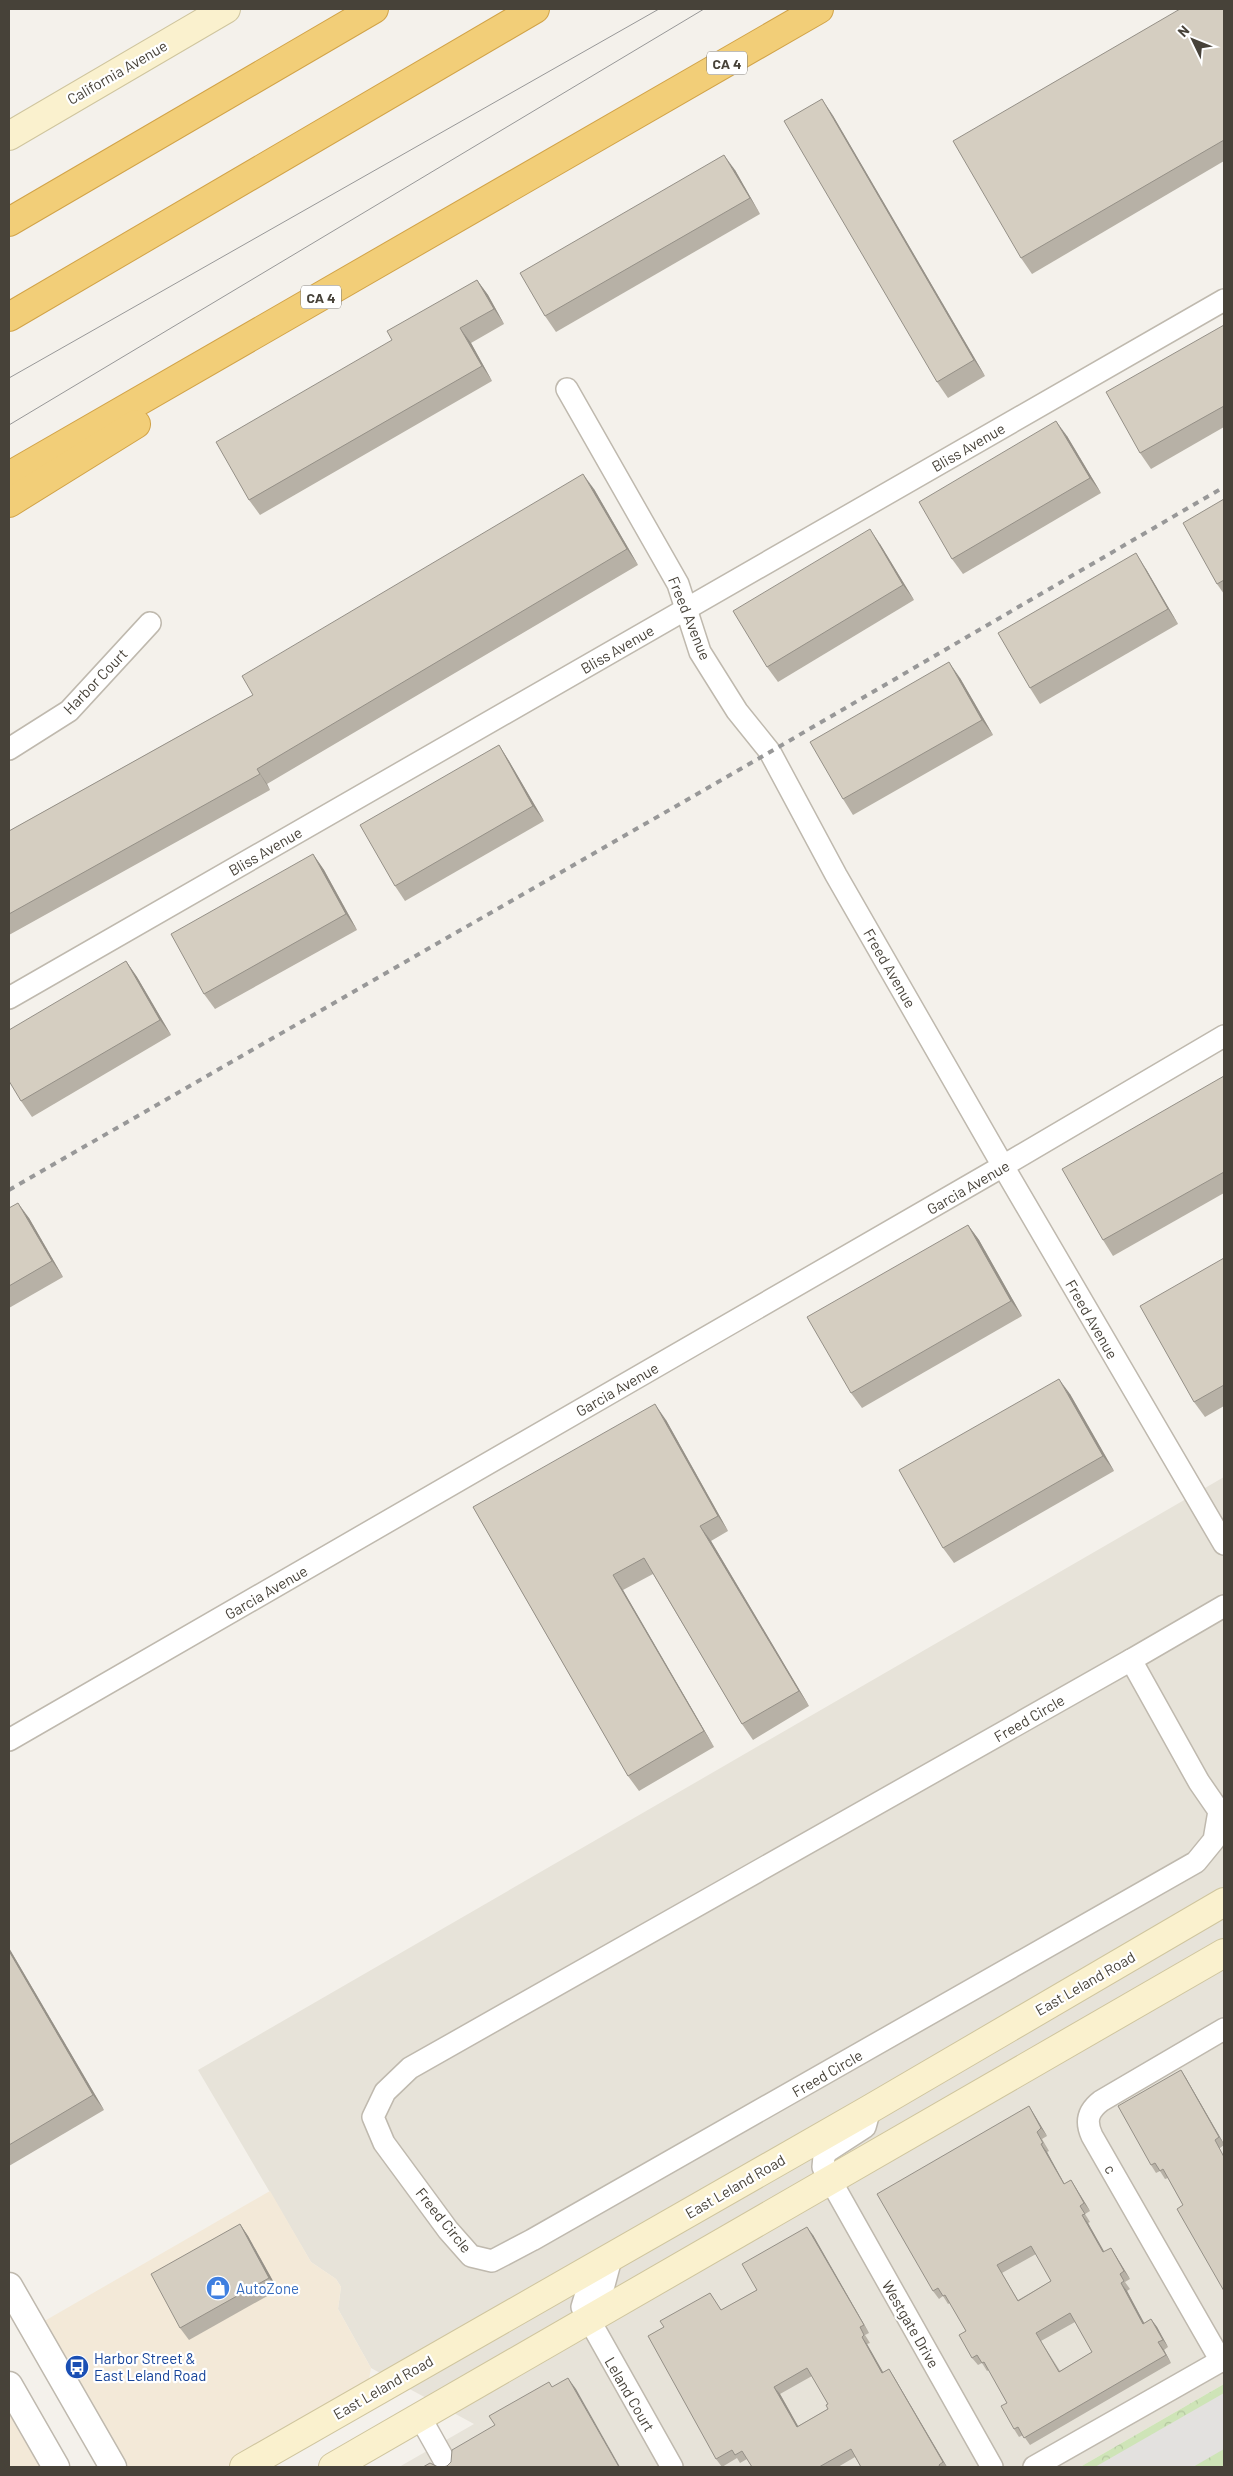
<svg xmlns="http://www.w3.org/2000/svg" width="1233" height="2476" font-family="Barlow,sans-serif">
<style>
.residential{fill:#e7e3d9}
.commercial{fill:#f3e9d8}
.park{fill:url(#park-crowns)}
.parking{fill:#e3e1df}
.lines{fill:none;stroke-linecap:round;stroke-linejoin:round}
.minor-casing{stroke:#bfb9ae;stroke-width:24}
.tertiary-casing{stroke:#bfb9ae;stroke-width:29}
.secondary-casing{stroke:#cfc59e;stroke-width:30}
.motorway-casing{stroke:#d1a348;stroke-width:30}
.minor{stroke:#fff;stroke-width:21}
.tertiary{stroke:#fff;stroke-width:26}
.secondary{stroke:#faf1ce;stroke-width:28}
.motorway{stroke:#f2ce78;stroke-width:28}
.tram{stroke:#989898;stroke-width:1}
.rail{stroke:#989898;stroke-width:4;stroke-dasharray:6 6;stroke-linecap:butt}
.wall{fill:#b7b1a6;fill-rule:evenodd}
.shaded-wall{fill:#959087}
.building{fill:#d5cec1;stroke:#959087;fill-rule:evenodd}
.labels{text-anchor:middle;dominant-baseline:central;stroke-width:4.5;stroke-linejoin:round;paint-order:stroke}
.shield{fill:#fff;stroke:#7e7b74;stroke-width:1}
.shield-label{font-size:14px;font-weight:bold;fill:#474239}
.street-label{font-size:15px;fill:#474239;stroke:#fff}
.shop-label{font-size:15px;fill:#366cbe;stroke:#fff;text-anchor:start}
.transit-label{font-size:15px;fill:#164399;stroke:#fff;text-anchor:start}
</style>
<defs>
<pattern id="park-crowns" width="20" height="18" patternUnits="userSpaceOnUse" patternTransform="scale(1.25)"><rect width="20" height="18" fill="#cee4b7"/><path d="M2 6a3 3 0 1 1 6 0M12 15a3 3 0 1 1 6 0" fill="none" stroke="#b2c59e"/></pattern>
</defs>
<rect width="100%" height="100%" fill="#f4f1eb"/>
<polygon class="residential" points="1224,1477 1224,2384 1080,2467 399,2467 474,2424 371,2368 338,2309 341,2287 336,2279 311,2262 198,2070"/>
<g class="commercial">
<polygon points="270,2191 311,2262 336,2279 341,2287 338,2309 371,2368 368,2385 226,2467 124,2467 41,2323"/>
<polygon points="9,2409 42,2467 9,2467"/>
</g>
<polygon class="park" points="1224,2384 1224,2467 1080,2467"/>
<polygon class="parking" points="1224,2393 1224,2449 1193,2467 1095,2467"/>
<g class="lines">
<g class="minor-casing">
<g id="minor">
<polyline points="567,389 678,584 700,652 737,711 770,752 836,875 1003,1166 1224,1544"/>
<polyline points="9,749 69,711 150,623"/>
<polyline points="9,998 1224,300"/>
<polygon points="1131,1660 1199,1782 1219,1811 1214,1840 1196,1862 532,2240 492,2261 471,2256 448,2230 384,2143 373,2117 385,2092 410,2068"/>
<polyline points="1131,1660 1224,1606"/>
<polyline points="9,1740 1003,1166 1224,1036"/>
<polyline points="870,2109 865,2127 828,2151 824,2156 823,2167 992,2467"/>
<polyline points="612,2255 604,2285 585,2297 582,2307 672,2467"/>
<path d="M1221,2361l-129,-225c-7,-15 -4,-25 9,-35l123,-72"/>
<polyline points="420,2417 448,2467"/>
<polyline points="1034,2467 1224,2359"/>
</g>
</g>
<g class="tertiary-casing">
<g id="tertiary">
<polyline points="9,2286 113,2467"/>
<polyline points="9,2385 56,2467"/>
</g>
</g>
<g class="secondary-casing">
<g id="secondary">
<polyline points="9,136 226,9"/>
<polyline points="244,2467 870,2109 1224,1902"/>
<polyline points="333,2467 1224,1953"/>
</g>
</g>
<g class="motorway-casing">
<g id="motorway">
<polyline points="9,222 374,9"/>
<polyline points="9,317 535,9"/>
<polyline points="9,476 819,9"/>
<polyline points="9,503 136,424"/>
</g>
</g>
<use href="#minor" class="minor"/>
<use href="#tertiary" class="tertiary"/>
<use href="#secondary" class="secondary"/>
<use href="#motorway" class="motorway"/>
<g class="tram">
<polyline points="9,378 659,9"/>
<polyline points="9,425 704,9"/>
</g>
<polyline class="rail" points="9,1190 770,752 1224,487"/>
</g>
<g class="wall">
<polygon points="1224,9 1224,161 1032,274 1021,258"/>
<polygon points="832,114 985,376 948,398 937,382"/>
<polygon points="735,170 760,214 556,332 545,316"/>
<polygon points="477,280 488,295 504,324 471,343 492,381 260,515 249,500 392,340"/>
<polygon points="1224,325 1224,427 1151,469 1140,453"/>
<polygon points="1067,436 1101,493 963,574 952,559"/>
<polygon points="594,489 638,565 267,784 270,790 9,935 9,831 253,695"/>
<polygon points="1224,499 1224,594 1217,584"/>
<polygon points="880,544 914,600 778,682 767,667"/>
<polygon points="1146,569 1178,624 1040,704 1030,688"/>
<polygon points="960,678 993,735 853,815 843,799"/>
<polygon points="499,745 509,761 544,821 405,901 395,886"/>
<polygon points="313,854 324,870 357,930 215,1009 204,994"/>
<polygon points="126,961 137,977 171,1035 32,1117 21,1101"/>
<polygon points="1224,1076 1224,1193 1113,1256 1103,1240"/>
<polygon points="9,1208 29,1218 63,1277 9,1308"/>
<polygon points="968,1225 979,1240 1022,1316 862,1408 851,1393"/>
<polygon points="1224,1258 1224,1406 1205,1417 1194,1402"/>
<polygon points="1070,1394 1114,1471 954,1563 943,1548"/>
<polygon points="666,1420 728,1531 711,1541 809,1706 753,1740 742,1724 653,1574 623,1590 714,1747 639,1791 628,1776 473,1507"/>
<polygon points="9,1948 104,2110 9,2166"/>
<polygon points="1181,2070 1186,2078 1224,2144 1224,2145 1220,2148 1183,2205 1168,2178 1165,2179 1160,2171 1156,2173 1151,2165"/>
<path d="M1029,2106l18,30 -5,3 7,12 -2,1 17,32 7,-4 5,8 14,23 -5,3 5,8 -2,1 16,29 7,-4 5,8 14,23 -5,3 5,7 -3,2 17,32 7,-4 6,8 11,20 -4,3 7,13 -141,82 -7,-10 -4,2 -5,-8 -7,-26 -18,-33 -2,1 -5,-8 -4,2 -6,-7 -6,-27 -16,-28 -2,1 -5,-8 -4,3 -6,-8zM1036,2254l15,27 -33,19 -16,-27zM1075,2322l17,30 -32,19 -19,-30z"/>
<polygon points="240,2224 248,2236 278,2290 189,2340 180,2328"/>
<path d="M813,2235l56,98 -4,2 5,8 -3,1 16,28 6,-3 5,8 53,90h-86l-6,-10 -17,10h-86l-5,-8 -7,4 -3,-5 -15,9 -6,-8 -52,-132 46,-34 11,17 36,-20zM812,2376l16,28v5l-30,17 -18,-32z"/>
</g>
<g class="shaded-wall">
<polygon points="822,99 832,114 985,376 974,360"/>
<polygon points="724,155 735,170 760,214 750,198"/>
<polygon points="477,280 488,295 504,324 494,309"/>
<polygon points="460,328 471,343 492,381 482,366"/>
<polygon points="1056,421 1067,436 1101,493 1090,478"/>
<polygon points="583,474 594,489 638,565 627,549"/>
<polygon points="870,529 880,544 914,600 903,585"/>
<polygon points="1136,553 1146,569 1178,624 1168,609"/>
<polygon points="949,662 960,678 993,735 982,720"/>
<polygon points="499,745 509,761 544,821 533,806"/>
<polygon points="257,769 267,784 270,790 260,774"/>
<polygon points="313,854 324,870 357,930 346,914"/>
<polygon points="126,961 137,977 171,1035 160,1020"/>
<polygon points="18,1203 29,1218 63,1277 52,1261"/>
<polygon points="968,1225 979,1240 1022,1316 1011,1301"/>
<polygon points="1059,1379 1070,1394 1114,1471 1103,1456"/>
<polygon points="655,1404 666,1420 728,1531 718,1516"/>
<polygon points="700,1526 711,1541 809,1706 799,1691"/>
<polygon points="613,1575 623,1590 714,1747 704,1731"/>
<polygon points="9,1948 104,2110 93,2095 9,1951"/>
<polygon points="1181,2070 1186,2078 1224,2144 1219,2137"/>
<polygon points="1029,2106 1034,2114 1047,2136 1041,2128"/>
<polygon points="1041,2144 1047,2152 1069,2192 1064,2184"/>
<polygon points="1071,2180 1076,2188 1090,2211 1084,2203"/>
<polygon points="1082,2215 1088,2223 1109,2260 1103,2252"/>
<polygon points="240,2224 248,2236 278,2290 269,2278"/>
<polygon points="807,2227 813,2235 869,2333 864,2325"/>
<polygon points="1111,2248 1116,2256 1130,2279 1124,2271"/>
<polygon points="1121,2283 1127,2291 1149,2332 1143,2324"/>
<polygon points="1151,2319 1157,2327 1168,2347 1163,2340"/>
<polygon points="862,2337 867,2344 888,2381 882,2373"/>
<polygon points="1158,2342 1164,2350 1171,2363 1166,2355"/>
<polygon points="889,2369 894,2377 947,2467 943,2462"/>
<polygon points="568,2378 576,2389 620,2467 619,2467"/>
<polygon points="774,2387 780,2394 803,2435 797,2427"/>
</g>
<g class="building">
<polygon points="1180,9 1224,9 1224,140 1021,258 953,141"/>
<polygon points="822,99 974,360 937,382 784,121"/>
<polygon points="724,155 750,198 545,316 520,273"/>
<polygon points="477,280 494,309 460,328 482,366 249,500 216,442 392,340 387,331"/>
<polygon points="1224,325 1224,406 1140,453 1106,392"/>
<polygon points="1056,421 1090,478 952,559 919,502"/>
<polygon points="583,474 627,549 257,769 260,774 9,914 9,831 253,695 242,676"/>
<polygon points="1224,499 1224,580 1217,584 1183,523"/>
<polygon points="870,529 903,585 767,667 733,611"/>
<polygon points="1136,553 1168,609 1030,688 998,633"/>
<polygon points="949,662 982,720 843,799 810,742"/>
<polygon points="499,745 533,806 395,886 360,825"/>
<polygon points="313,854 346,914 204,994 171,934"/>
<polygon points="126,961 160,1020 21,1101 9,1081 9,1030"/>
<polygon points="1224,1076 1224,1172 1103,1240 1062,1169"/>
<polygon points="18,1203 52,1261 9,1286 9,1208"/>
<polygon points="968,1225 1011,1301 851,1393 807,1317"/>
<polygon points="1224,1258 1224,1385 1194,1402 1140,1306"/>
<polygon points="1059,1379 1103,1456 943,1548 899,1470"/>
<polygon points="655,1404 718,1516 700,1526 799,1691 742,1724 644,1558 613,1575 704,1731 628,1776 473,1507"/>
<polygon points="9,1951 93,2095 9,2145"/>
<polygon points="1181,2070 1219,2137 1215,2140 1224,2157 1224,2291 1177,2209 1183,2205 1163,2169 1160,2171 1155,2163 1151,2165 1118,2106"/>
<path d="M1029,2106l12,22 -4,4 6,11 -2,1 23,40 7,-4 13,23 -4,3 5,8 -3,1 21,37 8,-4 13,23 -4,3 4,7 -3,2 22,41 8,-5 12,21 -5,2 8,13 -142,83 -6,-11 -4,2 -13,-23 6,-3 -23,-41 -2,1 -5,-8 -5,3 -13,-23 7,-4 -21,-36 -2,1 -5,-8 -5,3 -56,-97zM1031,2246l20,35 -33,20 -21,-36zM1070,2313l22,39 -33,20 -23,-39z"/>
<polygon points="240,2224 269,2278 180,2328 151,2274"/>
<path d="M807,2227l57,98 -4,2 4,8 -2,2 20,36 7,-4 54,93 -4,3 1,2h-79l-10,-18 -32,18h-67l-10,-16 -7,4 -3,-5 -16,9 -68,-123 16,-9 -4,-6 50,-28 11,17 36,-20 -15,-26zM807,2368l21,36 -2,1 2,4 -31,18 -23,-40z"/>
<polygon points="568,2378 619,2467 443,2467 447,2466 451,2462 452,2450 495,2425 489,2416 549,2382 552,2387"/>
<polygon points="430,2463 438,2467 423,2467"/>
</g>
<defs>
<g id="shop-disc" transform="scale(1.25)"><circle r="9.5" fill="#3f7fe0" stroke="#fff"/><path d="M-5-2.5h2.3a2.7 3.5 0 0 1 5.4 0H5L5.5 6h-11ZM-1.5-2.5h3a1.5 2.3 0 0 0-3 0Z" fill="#fff"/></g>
<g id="bus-disc" transform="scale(1.25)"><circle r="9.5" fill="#1a4fb4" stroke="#fff"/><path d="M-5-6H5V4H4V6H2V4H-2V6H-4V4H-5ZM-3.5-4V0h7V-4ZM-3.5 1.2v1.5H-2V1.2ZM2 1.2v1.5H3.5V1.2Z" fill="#fff"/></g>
</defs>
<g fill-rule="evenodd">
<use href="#shop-disc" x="218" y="2288"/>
<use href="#bus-disc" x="77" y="2367"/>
</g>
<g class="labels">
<g class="shield">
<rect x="707" y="51.5" width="40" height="23" rx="4"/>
<rect x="301" y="285.5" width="40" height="23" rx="4"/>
</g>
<g class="shield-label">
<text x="727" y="63">CA 4</text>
<text x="321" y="297">CA 4</text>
</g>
<g class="street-label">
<text transform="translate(117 72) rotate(-30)">California Avenue</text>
<text transform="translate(968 447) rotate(-30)">Bliss Avenue</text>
<text transform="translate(690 618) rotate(68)">Freed Avenue</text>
<text transform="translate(617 649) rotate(-30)">Bliss Avenue</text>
<text transform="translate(95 681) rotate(-46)">Harbor Court</text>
<text transform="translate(265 851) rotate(-30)">Bliss Avenue</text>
<text transform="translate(890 968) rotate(60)">Freed Avenue</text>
<text transform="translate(968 1187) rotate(-30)">Garcia Avenue</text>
<text transform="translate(1092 1319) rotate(60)">Freed Avenue</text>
<text transform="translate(617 1389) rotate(-30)">Garcia Avenue</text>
<text transform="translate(266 1592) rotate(-30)">Garcia Avenue</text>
<text transform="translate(1029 1718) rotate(-30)">Freed Circle</text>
<text transform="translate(1085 1983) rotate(-30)">East Leland Road</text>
<text transform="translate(827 2073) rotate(-30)">Freed Circle</text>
<text transform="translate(1111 2169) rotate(60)">c</text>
<text transform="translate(735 2186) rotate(-30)">East Leland Road</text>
<text transform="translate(444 2220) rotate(51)">Freed Circle</text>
<text transform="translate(911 2324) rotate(60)">Westgate Drive</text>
<text transform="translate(383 2387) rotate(-30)">East Leland Road</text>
<text transform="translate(630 2394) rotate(60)">Leland Court</text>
</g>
<g class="shop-label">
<text x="236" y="2288">AutoZone</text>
</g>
<g class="transit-label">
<text x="94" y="2358">Harbor Street &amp;<tspan x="94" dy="17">East Leland Road</tspan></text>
</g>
</g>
<rect width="1233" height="2476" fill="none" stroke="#474239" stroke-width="20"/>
<g transform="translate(1193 40) rotate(313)" stroke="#ffffff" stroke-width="4" paint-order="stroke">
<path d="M0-4L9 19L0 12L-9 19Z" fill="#474239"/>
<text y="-8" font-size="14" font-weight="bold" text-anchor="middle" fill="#474239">N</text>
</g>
</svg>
